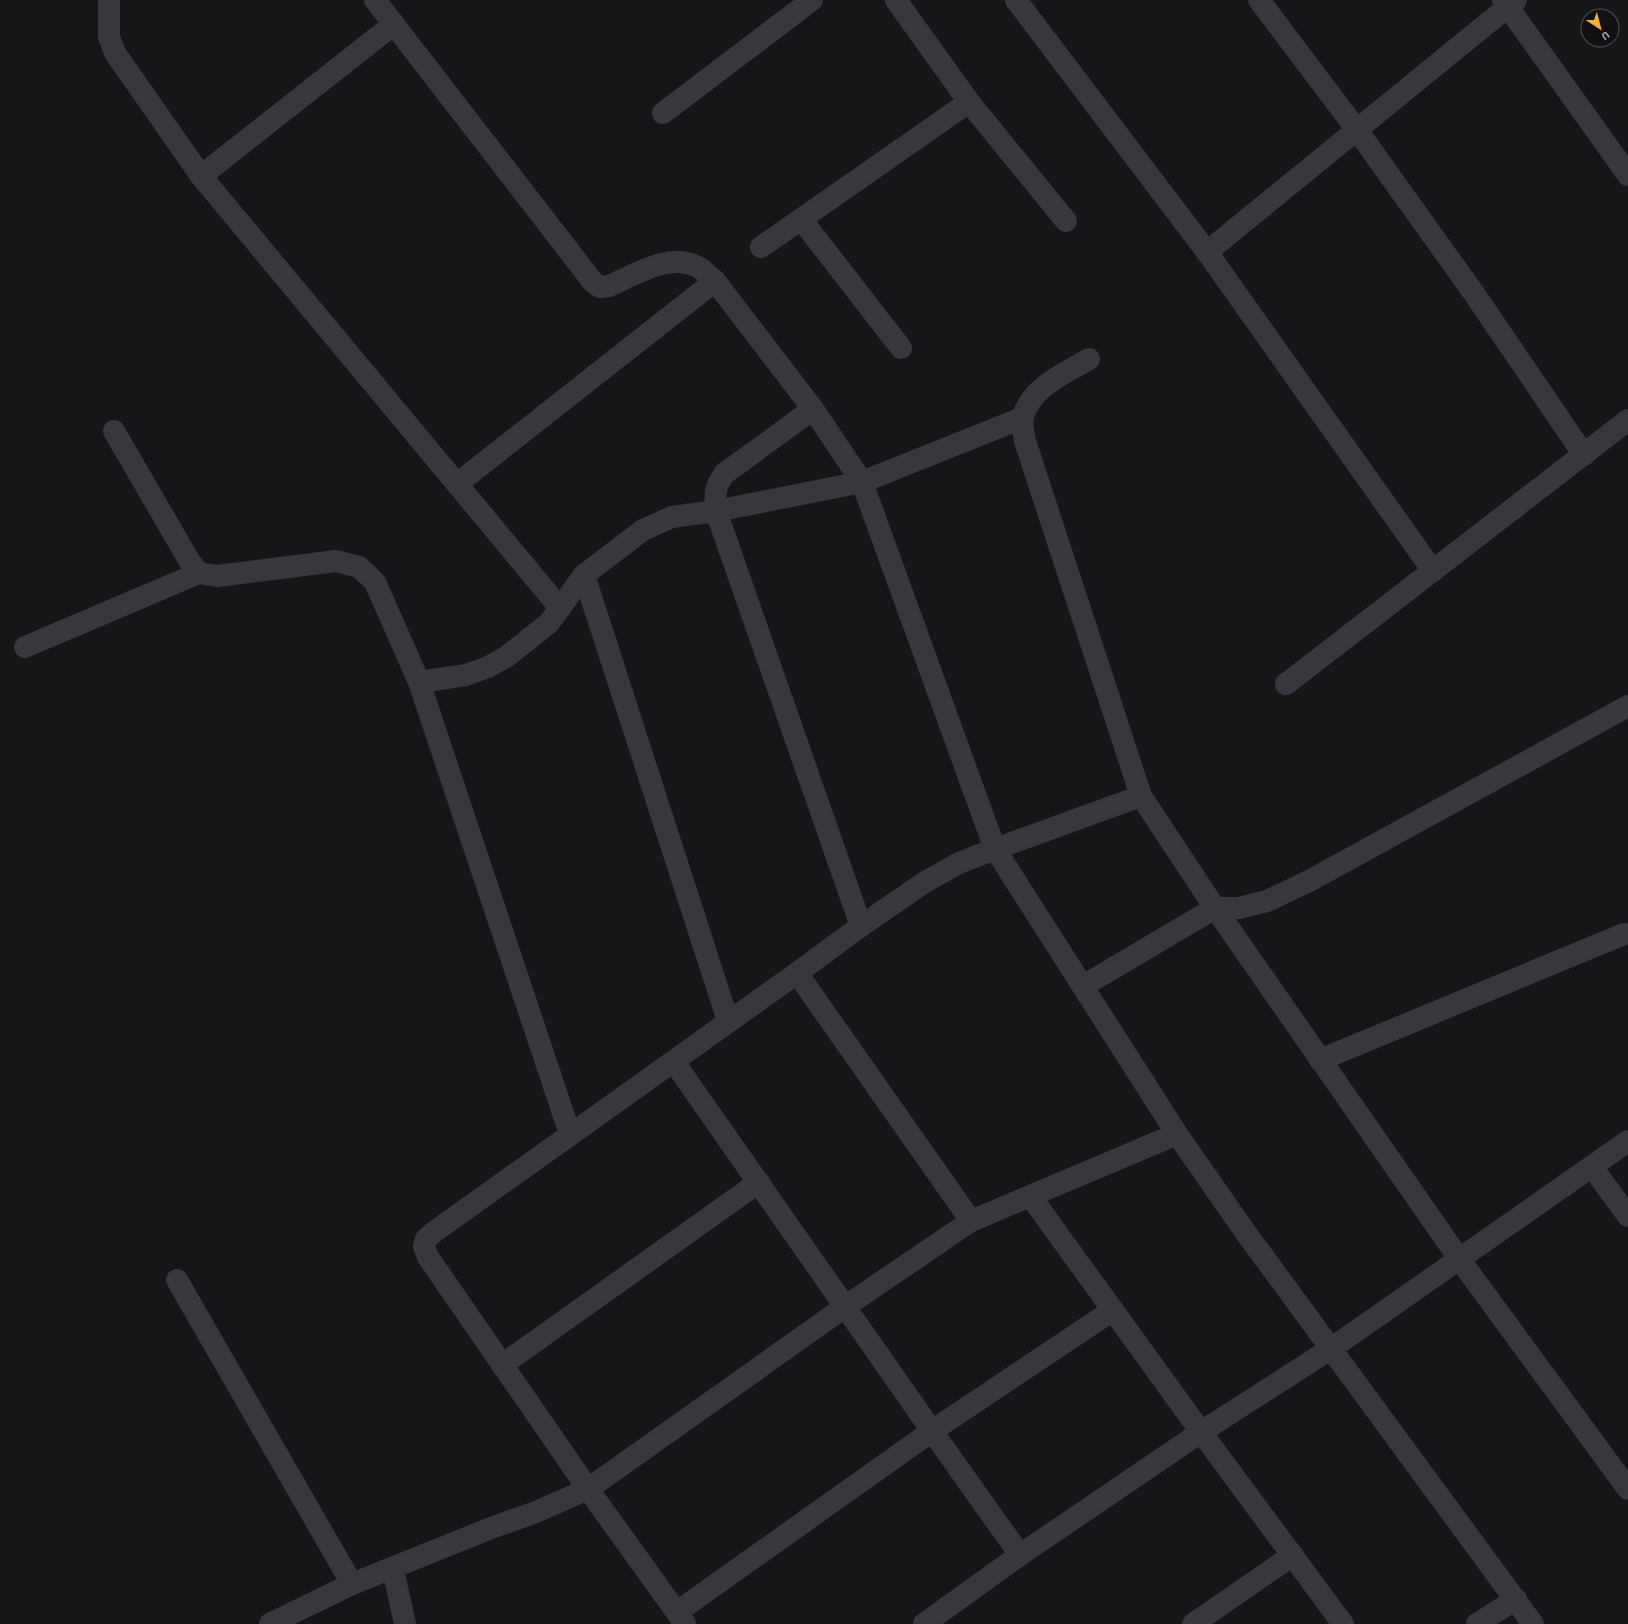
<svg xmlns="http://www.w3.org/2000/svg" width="1628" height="1624" font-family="'Alegreya Sans',sans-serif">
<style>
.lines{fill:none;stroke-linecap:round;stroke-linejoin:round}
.minor{stroke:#37383d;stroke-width:22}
</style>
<rect width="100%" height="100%" fill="#161618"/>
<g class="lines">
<g class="minor">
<polyline points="109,0 109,37 115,53 201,176 560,608"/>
<path d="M375,0l218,282 7,5 9,-1c26,-11 60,-34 89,-19 6,3 11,10 17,14l98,128 49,73 133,367 182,285 69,99 287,391"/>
<polyline points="896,0 969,102 1066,221"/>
<polyline points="1016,0 1207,252 1516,0"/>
<polyline points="1259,0 1357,130 1473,292 1584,455"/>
<polyline points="1503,0 1628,175"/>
<polyline points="663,113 812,0"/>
<polyline points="201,176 394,24"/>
<polyline points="801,219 901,348"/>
<polyline points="761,247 969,102"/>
<polyline points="1207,252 1433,571"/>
<path d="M1089,359c-25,15 -58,28 -66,58 -2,7 1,17 2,24l116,355 74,112 245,352 168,229"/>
<path d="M813,409l-89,65c-10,15 -9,20 -8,37l145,415"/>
<polyline points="114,431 190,562 199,573 217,576 336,561 359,567 375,582 419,682 570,1134"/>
<polyline points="457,484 715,281"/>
<polyline points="584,575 728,1021"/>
<polyline points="25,647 199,573"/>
<polyline points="419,682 466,675 488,667 506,657 549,623 584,575 643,530 672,517 716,511 862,482 1022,418"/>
<polyline points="1286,684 1628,420"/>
<polyline points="797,973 971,1221"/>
<polyline points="1083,986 1215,908 1239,908 1267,901 1311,880 1628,706"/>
<polyline points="1320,1060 1624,934"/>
<polyline points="674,1062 932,1431 1020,1555"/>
<polyline points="1592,1167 1628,1216"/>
<polyline points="177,1280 352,1584"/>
<polyline points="502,1365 759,1182"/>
<polyline points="393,1569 405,1624"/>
<polyline points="677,1612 932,1431 1113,1310"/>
<polyline points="270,1624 352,1584 491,1528 536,1512 588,1489 846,1306 971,1221 1177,1134"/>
<polyline points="685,1624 588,1489 428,1257 424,1246 426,1239 434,1232 797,973 861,926 925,882 959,863 995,849 1141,796"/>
<polyline points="924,1624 1020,1555 1201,1432 1031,1197"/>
<polyline points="1193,1624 1293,1555"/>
<polyline points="1343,1624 1201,1432 1332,1348 1628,1141"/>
<polyline points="1477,1624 1516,1599"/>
</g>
</g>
<g transform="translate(1600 28) rotate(144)"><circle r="19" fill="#111113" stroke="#4d4f55"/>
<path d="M0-3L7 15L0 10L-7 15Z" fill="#f2b134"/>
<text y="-6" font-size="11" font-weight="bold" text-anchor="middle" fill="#a8adb8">U</text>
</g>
</svg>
